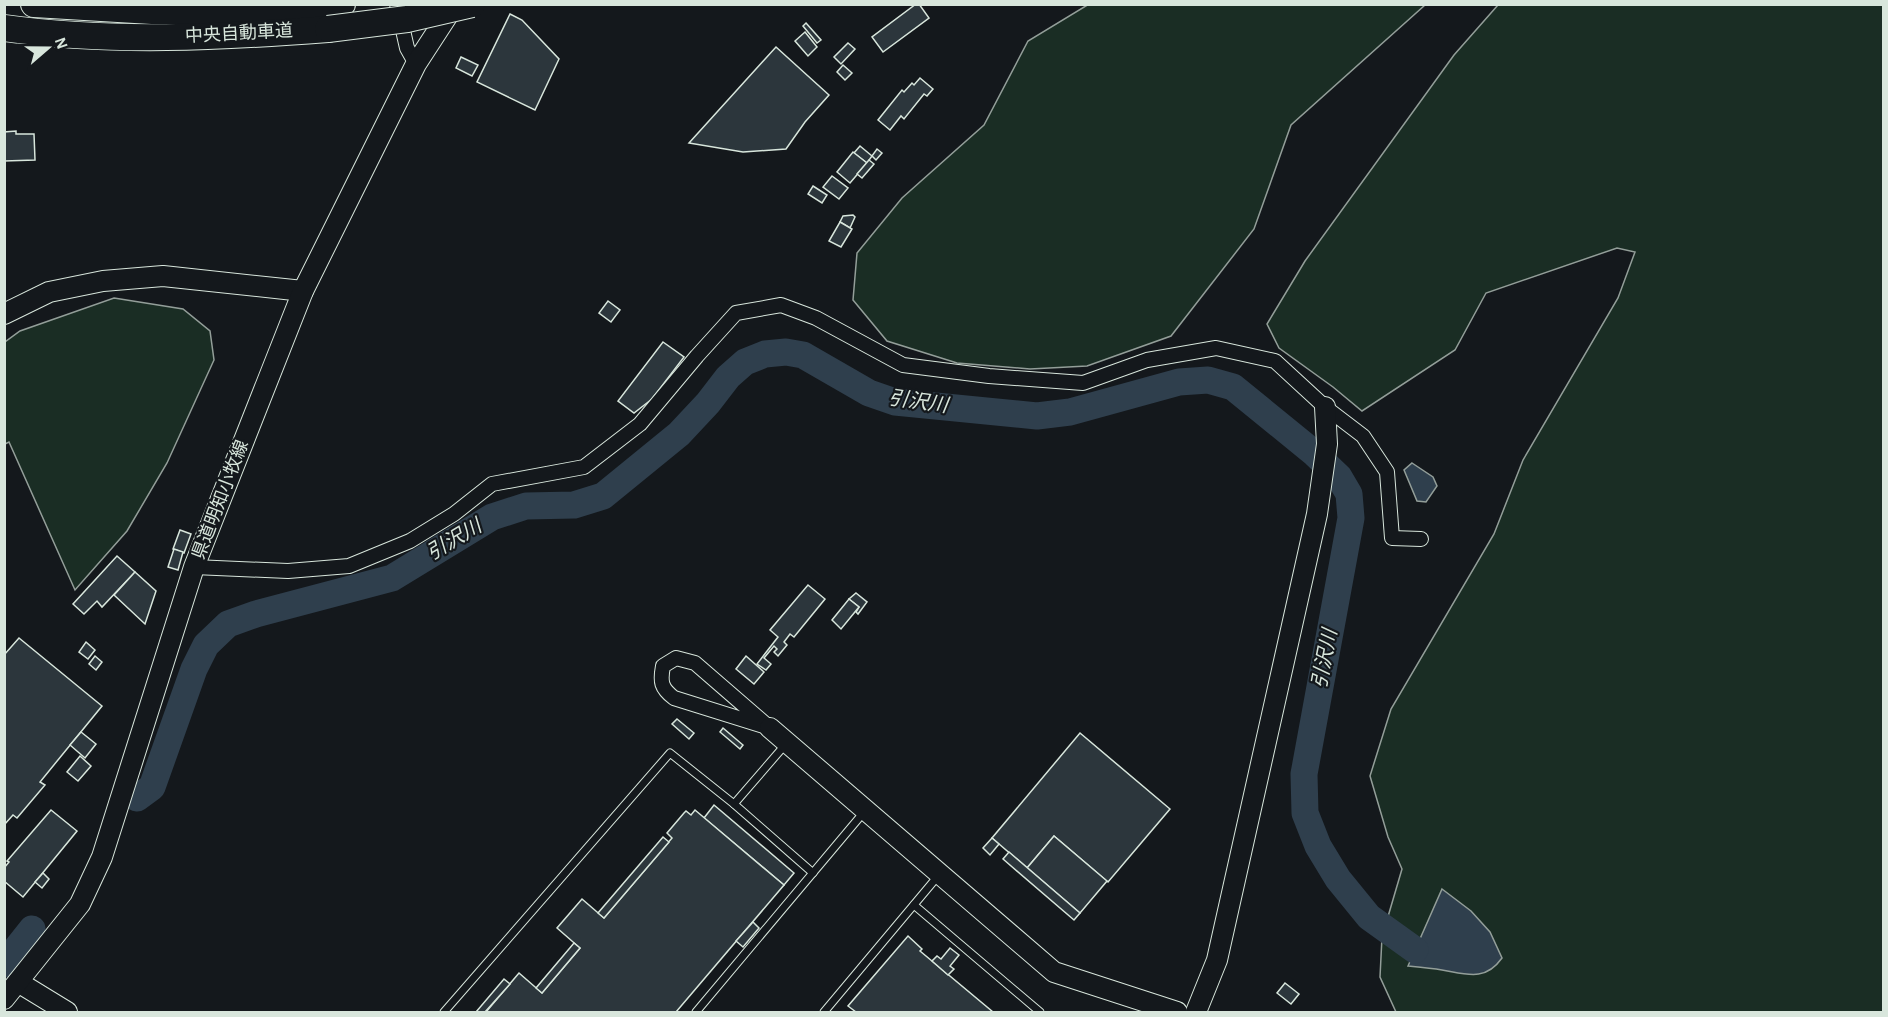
<svg xmlns="http://www.w3.org/2000/svg" width="1888" height="1017" font-family="'Alegreya Sans','Noto Sans JP',sans-serif">
<style>
.green{fill:#1a2d24;stroke:#939e99;stroke-width:1.5}
.water{fill:#2f3f4d;stroke:#939e99;stroke-width:1.5}
.lines{fill:none;stroke-linecap:round;stroke-linejoin:round}
.river{stroke:#2f3f4d;stroke-width:27}
.building{fill:#2c363c;stroke:#d8e6dc;stroke-width:1.5}
.lane-casing{stroke:#d8e6dc;stroke-width:9}
.street-casing{stroke:#d8e6dc;stroke-width:16}
.secondary-casing{stroke:#d8e6dc;stroke-width:22}
.highway-casing{stroke:#d8e6dc;stroke-width:28}
.lane{stroke:#14181c;stroke-width:7}
.street{stroke:#14181c;stroke-width:14}
.secondary{stroke:#14181c;stroke-width:20}
.highway{stroke:#14181c;stroke-width:26}
.highway-bridge-casing{stroke:#d8e6dc;stroke-width:28;stroke-linecap:butt}
.highway-bridge{stroke:#14181c;stroke-width:26}
.labels{text-anchor:middle;dominant-baseline:central;stroke-width:4.5;stroke-linejoin:round;paint-order:stroke}
.street-label{font-size:18px;fill:#d8e6dc;stroke:#14181c}
.water-label{font-size:20px;font-style:italic;fill:#d8e6dc;stroke:#14181c}
</style>
<rect width="100%" height="100%" fill="#14181c"/>
<g class="green">
<polygon points="1089,4 1425,5 1291,125 1254,229 1171,336 1087,366 1030,369 957,363 887,341 853,300 857,253 902,198 984,125 1028,41"/>
<polygon points="1498,5 1883,5 1883,1012 1396,1012 1380,977 1382,937 1402,869 1388,837 1370,776 1391,709 1494,534 1523,460 1618,298 1635,252 1617,248 1486,293 1455,350 1362,411 1333,387 1279,348 1267,324 1305,261 1454,55"/>
<polygon points="114,298 183,309 210,331 214,360 167,463 127,531 75,590 9,442 5,444 5,342 20,331"/>
</g>
<g class="water">
<polygon points="1412,463 1433,477 1437,486 1426,502 1417,501 1404,470"/>
<path d="M1442,889l29,22 19,21 12,26c-17,24 -36,16 -60,12 -11,-2 -23,-3 -34,-4z"/>
</g>
<g class="lines">
<g class="river">
<polyline points="137,798 152,787 194,669 206,645 228,624 256,614 392,578 492,517 526,506 574,505 603,496 679,434 708,403 728,377 745,362 765,354 786,352 803,355 869,393 895,402 1037,416 1070,412 1179,382 1208,380 1233,387 1314,453 1339,477 1349,494 1351,518 1304,774 1305,813 1318,846 1338,879 1369,917 1415,950"/>
<polyline points="4,964 32,929"/>
</g>
</g>
<g class="building">
<polygon points="916,4 919,4 929,18 883,52 872,37"/>
<polygon points="510,14 522,20 559,59 535,110 477,82"/>
<polygon points="806,23 821,40 817,43 803,26"/>
<polygon points="805,32 817,47 808,56 795,41"/>
<polygon points="848,43 855,49 841,64 834,57"/>
<polygon points="776,47 829,95 805,122 786,149 743,152 689,143"/>
<polygon points="461,57 478,65 472,76 456,68"/>
<polygon points="843,65 852,73 845,80 837,72"/>
<polygon points="920,78 933,89 927,96 924,94 904,119 901,116 890,130 878,120 902,90 904,92 912,83 914,85"/>
<polygon points="16,131 16,134 34,134 35,160 4,161 4,132"/>
<polygon points="860,146 872,156 877,149 882,153 876,160 872,156 867,163 854,153"/>
<polygon points="853,152 867,163 850,183 837,172"/>
<polygon points="869,160 874,164 862,178 857,174"/>
<polygon points="832,176 848,188 839,199 823,187"/>
<polygon points="813,186 827,195 822,203 808,194"/>
<polygon points="853,215 855,217 850,228 840,222 843,216"/>
<polygon points="840,222 852,229 841,247 829,241"/>
<polygon points="608,301 620,310 611,322 599,313"/>
<polygon points="663,342 684,357 652,399 634,413 618,401"/>
<polygon points="180,530 191,534 184,553 173,549"/>
<polygon points="174,549 183,552 178,570 168,567"/>
<polygon points="117,556 135,572 102,607 97,601 84,614 73,604"/>
<polygon points="135,572 156,591 145,624 114,595"/>
<polygon points="808,585 825,599 794,637 790,634 784,642 787,645 778,656 774,652 777,649 774,646 764,658 771,664 766,670 757,664 778,637 770,630"/>
<polygon points="856,593 867,602 858,614 856,612 859,607 849,599"/>
<polygon points="849,599 859,607 841,629 832,620"/>
<polygon points="19,638 102,706 40,782 45,785 17,818 13,815 4,825 4,655"/>
<polygon points="86,642 95,650 88,659 79,652"/>
<polygon points="95,656 102,662 96,670 89,664"/>
<polygon points="746,656 764,672 754,684 736,669"/>
<polygon points="677,719 694,733 689,739 672,724"/>
<polygon points="723,728 743,745 740,749 720,732"/>
<polygon points="81,732 96,744 85,758 70,745"/>
<polygon points="1080,733 1170,809 1108,882 1054,836 1027,868 992,838"/>
<polygon points="80,756 91,766 78,781 67,772"/>
<polygon points="714,805 794,873 784,885 704,818"/>
<polygon points="51,810 77,831 23,897 4,881 4,868 9,862 7,861"/>
<polygon points="695,810 784,885 676,1012 486,1012 519,973 542,993 580,948 557,928 582,899 604,918 672,838 667,833 684,813 686,811 691,815"/>
<polygon points="1054,836 1107,881 1080,913 1027,868"/>
<polygon points="663,837 669,842 604,918 598,913"/>
<polygon points="992,838 999,844 990,855 983,848"/>
<polygon points="1009,852 1080,913 1074,920 1003,859"/>
<polygon points="43,873 49,879 42,888 35,882"/>
<polygon points="753,922 759,928 743,947 736,941"/>
<polygon points="908,936 922,949 920,951 993,1012 856,1012 848,1006"/>
<polygon points="574,943 580,948 542,993 536,988"/>
<polygon points="950,948 959,955 950,966 954,969 948,975 932,961 937,956 941,959"/>
<polygon points="504,979 510,984 485,1012 476,1012"/>
<polygon points="1285,983 1299,994 1291,1004 1277,993"/>
</g>
<g class="lines">
<g class="lane-casing">
<g id="lane">
<polyline points="734,804 785,745"/>
<polyline points="914,905 1040,1012"/>
<polyline points="444,1012 670,753 734,804 813,873"/>
<polyline points="696,1012 864,812"/>
<polyline points="824,1012 938,876"/>
</g>
</g>
<g class="street-casing">
<g id="street">
<polyline points="397,4 407,48 416,64"/>
<polyline points="194,567 288,571 349,566 410,541 454,514 492,484 584,467 640,424 697,356 736,313 781,305 816,318 903,365 989,376 1083,383 1147,360 1216,348 1275,361 1325,407 1363,436 1387,472 1392,538 1421,539"/>
<path d="M676,658l19,5 75,65 -96,-30c-13,-10 -14,-16 -11,-32z"/>
</g>
</g>
<g class="secondary-casing">
<g id="secondary">
<polyline points="4,314 49,292 103,281 163,276 303,291"/>
<polyline points="770,728 1054,972 1177,1012"/>
<polyline points="18,982 67,1012"/>
<polyline points="4,999 80,904 102,857 194,567 303,291 416,64 455,4"/>
<polyline points="1196,1012 1217,960 1317,514 1327,444 1325,407"/>
</g>
</g>
<g class="highway-casing">
<g id="highway">
<polyline points="34,4 152,11 249,12 342,4"/>
<path d="M4,28c108,15 217,9 324,1"/>
</g>
</g>
<use href="#lane" class="lane"/>
<use href="#street" class="street"/>
<use href="#secondary" class="secondary"/>
<use href="#highway" class="highway"/>
<g class="highway-bridge-casing">
<polyline id="highway-bridge" points="328,29 407,19 472,4"/>
</g>
<use href="#highway-bridge" class="highway-bridge"/>
</g>
<g class="labels">
<g class="street-label">
<text transform="translate(239 34) rotate(-3)">中央自動車道</text>
<text transform="translate(221 500) rotate(-69)">県道明知小牧線</text>
</g>
<g class="water-label">
<text transform="translate(918 402) rotate(8)">引沢川</text>
<text transform="translate(454 540) rotate(-31)">引沢川</text>
<text transform="translate(1325 659) rotate(-79)">引沢川</text>
</g>
</g>
<rect width="1888" height="1017" fill="none" stroke="#d8e6dc" stroke-width="12"/>
<g transform="translate(48 48) rotate(70)" stroke="#14181c" stroke-width="4.5" paint-order="stroke">
<path d="M0-4.5L10 22L0 15L-10 22Z" fill="#d8e6dc"/>
<text y="-9" font-size="16" font-weight="bold" text-anchor="middle" fill="#d8e6dc">N</text>
</g>
</svg>
